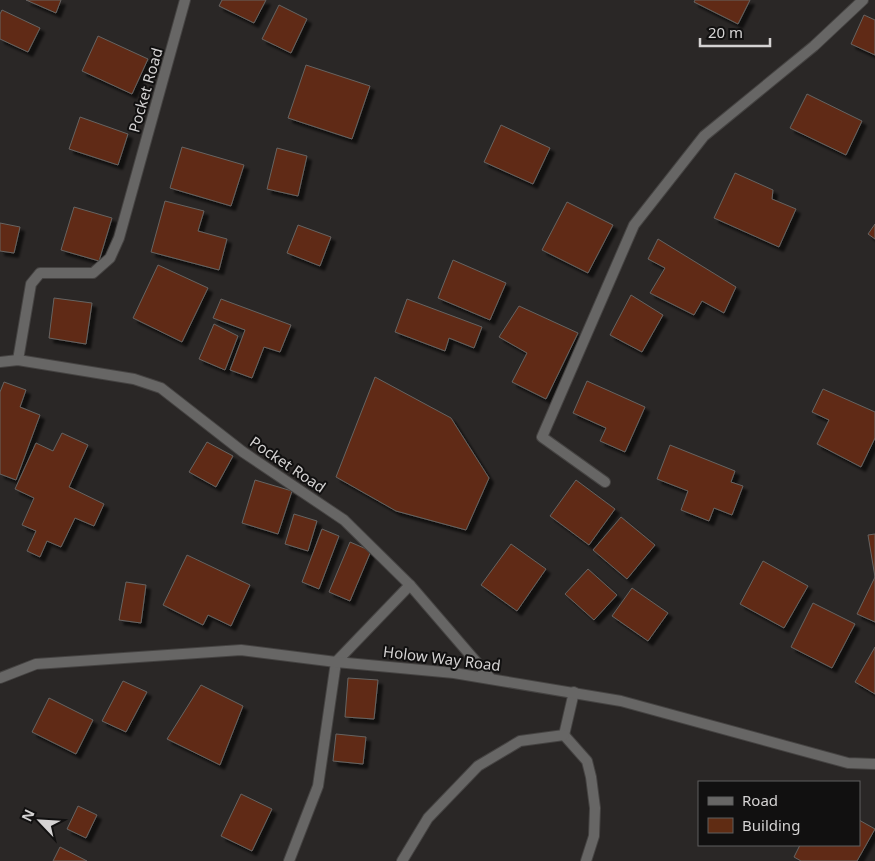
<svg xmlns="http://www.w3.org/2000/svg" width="875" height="861" font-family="'Noto Sans',sans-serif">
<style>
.building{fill:#602c13;stroke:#666362;filter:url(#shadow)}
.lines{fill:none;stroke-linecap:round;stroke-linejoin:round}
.minor-casing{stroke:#454342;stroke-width:12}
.tertiary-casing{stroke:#454342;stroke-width:12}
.minor{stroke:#676665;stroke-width:10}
.tertiary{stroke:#676665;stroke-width:10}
.labels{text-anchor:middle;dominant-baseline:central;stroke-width:4;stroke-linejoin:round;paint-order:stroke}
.street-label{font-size:15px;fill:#d5d3d3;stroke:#111010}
</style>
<defs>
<filter id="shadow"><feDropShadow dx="4.5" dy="4.5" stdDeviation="1" flood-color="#0009"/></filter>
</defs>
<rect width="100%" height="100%" fill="#2a2726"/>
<g class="building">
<polygon points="26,0 61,0 56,13"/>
<polygon points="222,0 266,0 254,23 219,6"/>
<polygon points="695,0 750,0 738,24 694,2"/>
<polygon points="279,5 307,19 291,53 262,39"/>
<polygon points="2,10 40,28 28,52 0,39 0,14"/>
<polygon points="864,15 875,20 875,55 851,44"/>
<polygon points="98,36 148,59 132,94 82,71"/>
<polygon points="306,65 370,86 352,139 288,118"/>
<polygon points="807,94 862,121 846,155 790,128"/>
<polygon points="80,117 128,134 118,165 69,149"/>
<polygon points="501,125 550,148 533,184 484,162"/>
<polygon points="182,147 244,165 231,206 170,188"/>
<polygon points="277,148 307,156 298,196 267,189"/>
<polygon points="735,173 773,190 772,199 796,209 779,247 714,218"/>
<polygon points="165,201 204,211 198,231 227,239 219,270 151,252"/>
<polygon points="567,202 613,225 588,273 542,250"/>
<polygon points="74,207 112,218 99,261 61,250"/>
<polygon points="0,223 20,227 14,253 0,251"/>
<polygon points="875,224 875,239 868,234"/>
<polygon points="298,225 331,237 320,266 287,253"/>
<polygon points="658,239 736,287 724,313 702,301 694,315 650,293 665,268 648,259"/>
<polygon points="453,260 506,283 490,320 438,298"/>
<polygon points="158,265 208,288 182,342 133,318"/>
<polygon points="631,295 663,315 642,352 610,335"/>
<polygon points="54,298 92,303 86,344 49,338"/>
<polygon points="221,299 291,325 280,352 264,347 252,378 230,370 245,330 213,318"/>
<polygon points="407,299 482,327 474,348 449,338 445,351 395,332"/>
<polygon points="519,306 578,333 546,399 512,382 527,353 499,337"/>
<polygon points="214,324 238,336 225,370 199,359"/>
<polygon points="375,377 451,418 489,478 466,530 396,511 336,477"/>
<polygon points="587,381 645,407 625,452 600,441 606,428 573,413"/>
<polygon points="4,382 26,390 20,407 40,415 16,480 0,474 0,392"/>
<polygon points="823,389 875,412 875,438 861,467 817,444 829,420 812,412"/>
<polygon points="62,433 88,445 69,487 104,504 94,526 75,518 61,547 47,541 40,557 27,551 36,531 22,525 34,498 15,489 36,443 53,451"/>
<polygon points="207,442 233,456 216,487 189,472"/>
<polygon points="670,445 735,471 731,482 743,486 732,515 714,508 709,521 681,510 688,491 657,479"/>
<polygon points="255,480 292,491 278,534 242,523"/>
<polygon points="576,480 615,509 589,545 550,516"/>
<polygon points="294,514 317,521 308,551 285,544"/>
<polygon points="621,517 655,545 627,579 593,550"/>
<polygon points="322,529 339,536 319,589 302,582"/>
<polygon points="875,534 875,577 868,535"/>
<polygon points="350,542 371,551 350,601 329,592"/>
<polygon points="511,544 546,569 517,611 481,585"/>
<polygon points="187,555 250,585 231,626 208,615 203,625 163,605"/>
<polygon points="763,561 808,586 784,628 740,604"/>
<polygon points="588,569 617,595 594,620 565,594"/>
<polygon points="875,577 875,622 857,614"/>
<polygon points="126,582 146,585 141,623 119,620"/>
<polygon points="632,588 668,613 648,641 612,616"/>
<polygon points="813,603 855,624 832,668 791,647"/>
<polygon points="875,647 875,694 855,682"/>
<polygon points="348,678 378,680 374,719 345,717"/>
<polygon points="123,681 147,692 126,732 102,721"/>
<polygon points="201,685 243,706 220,765 167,739"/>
<polygon points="49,698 93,720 76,754 32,732"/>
<polygon points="336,734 366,737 363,764 333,761"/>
<polygon points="241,794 272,809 252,851 221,836"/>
<polygon points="78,806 97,815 86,838 67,829"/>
<polygon points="859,820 875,829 857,861 801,861 794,857 800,845 859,845"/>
<polygon points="60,847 87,861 53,861"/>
</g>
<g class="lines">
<g class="minor-casing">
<g id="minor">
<polyline points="18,360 31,284 40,273 93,273 110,258 119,238 185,0"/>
<polyline points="0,362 18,360 134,379 161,388 243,452 344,520 410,585 491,679"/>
<polyline points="605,482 542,437 634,225 704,136 814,46 863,0"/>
<polyline points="564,735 587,761 591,777 595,808 594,836 586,861"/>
<polyline points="564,735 574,692"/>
<polyline points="289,861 318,786 336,662 410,585"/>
<polyline points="402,861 428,818 478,766 520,741 564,735"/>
</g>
</g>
<g class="tertiary-casing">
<polyline id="tertiary" points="0,678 36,664 241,650 336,662 454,673 621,701 848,763 875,764"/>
</g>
<use href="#minor" class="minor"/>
<use href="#tertiary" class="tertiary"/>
</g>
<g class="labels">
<g class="street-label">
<text transform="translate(145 90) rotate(-74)">Pocket Road</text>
<text transform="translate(288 464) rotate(34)">Pocket Road</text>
<text transform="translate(442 658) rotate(7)">Holow Way Road</text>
</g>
</g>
<rect x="698" y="781" width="162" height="65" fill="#111010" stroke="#5f5e5e"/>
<rect x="708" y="797" width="25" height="8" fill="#676665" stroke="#5f5e5e"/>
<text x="742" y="806" font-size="15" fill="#d5d3d3">Road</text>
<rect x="708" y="818" width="25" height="15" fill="#602c13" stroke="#5f5e5e"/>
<text x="742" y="831" font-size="15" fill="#d5d3d3">Building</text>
<g transform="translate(40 821) rotate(295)" stroke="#111010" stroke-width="4" paint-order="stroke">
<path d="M0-4L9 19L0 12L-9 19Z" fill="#d5d3d3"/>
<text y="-8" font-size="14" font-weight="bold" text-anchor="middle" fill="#d5d3d3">N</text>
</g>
<path d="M700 38v8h70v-8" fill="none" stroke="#d5d3d3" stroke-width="2.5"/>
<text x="708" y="38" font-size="15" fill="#d5d3d3" stroke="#111010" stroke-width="4" paint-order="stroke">20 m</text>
</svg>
